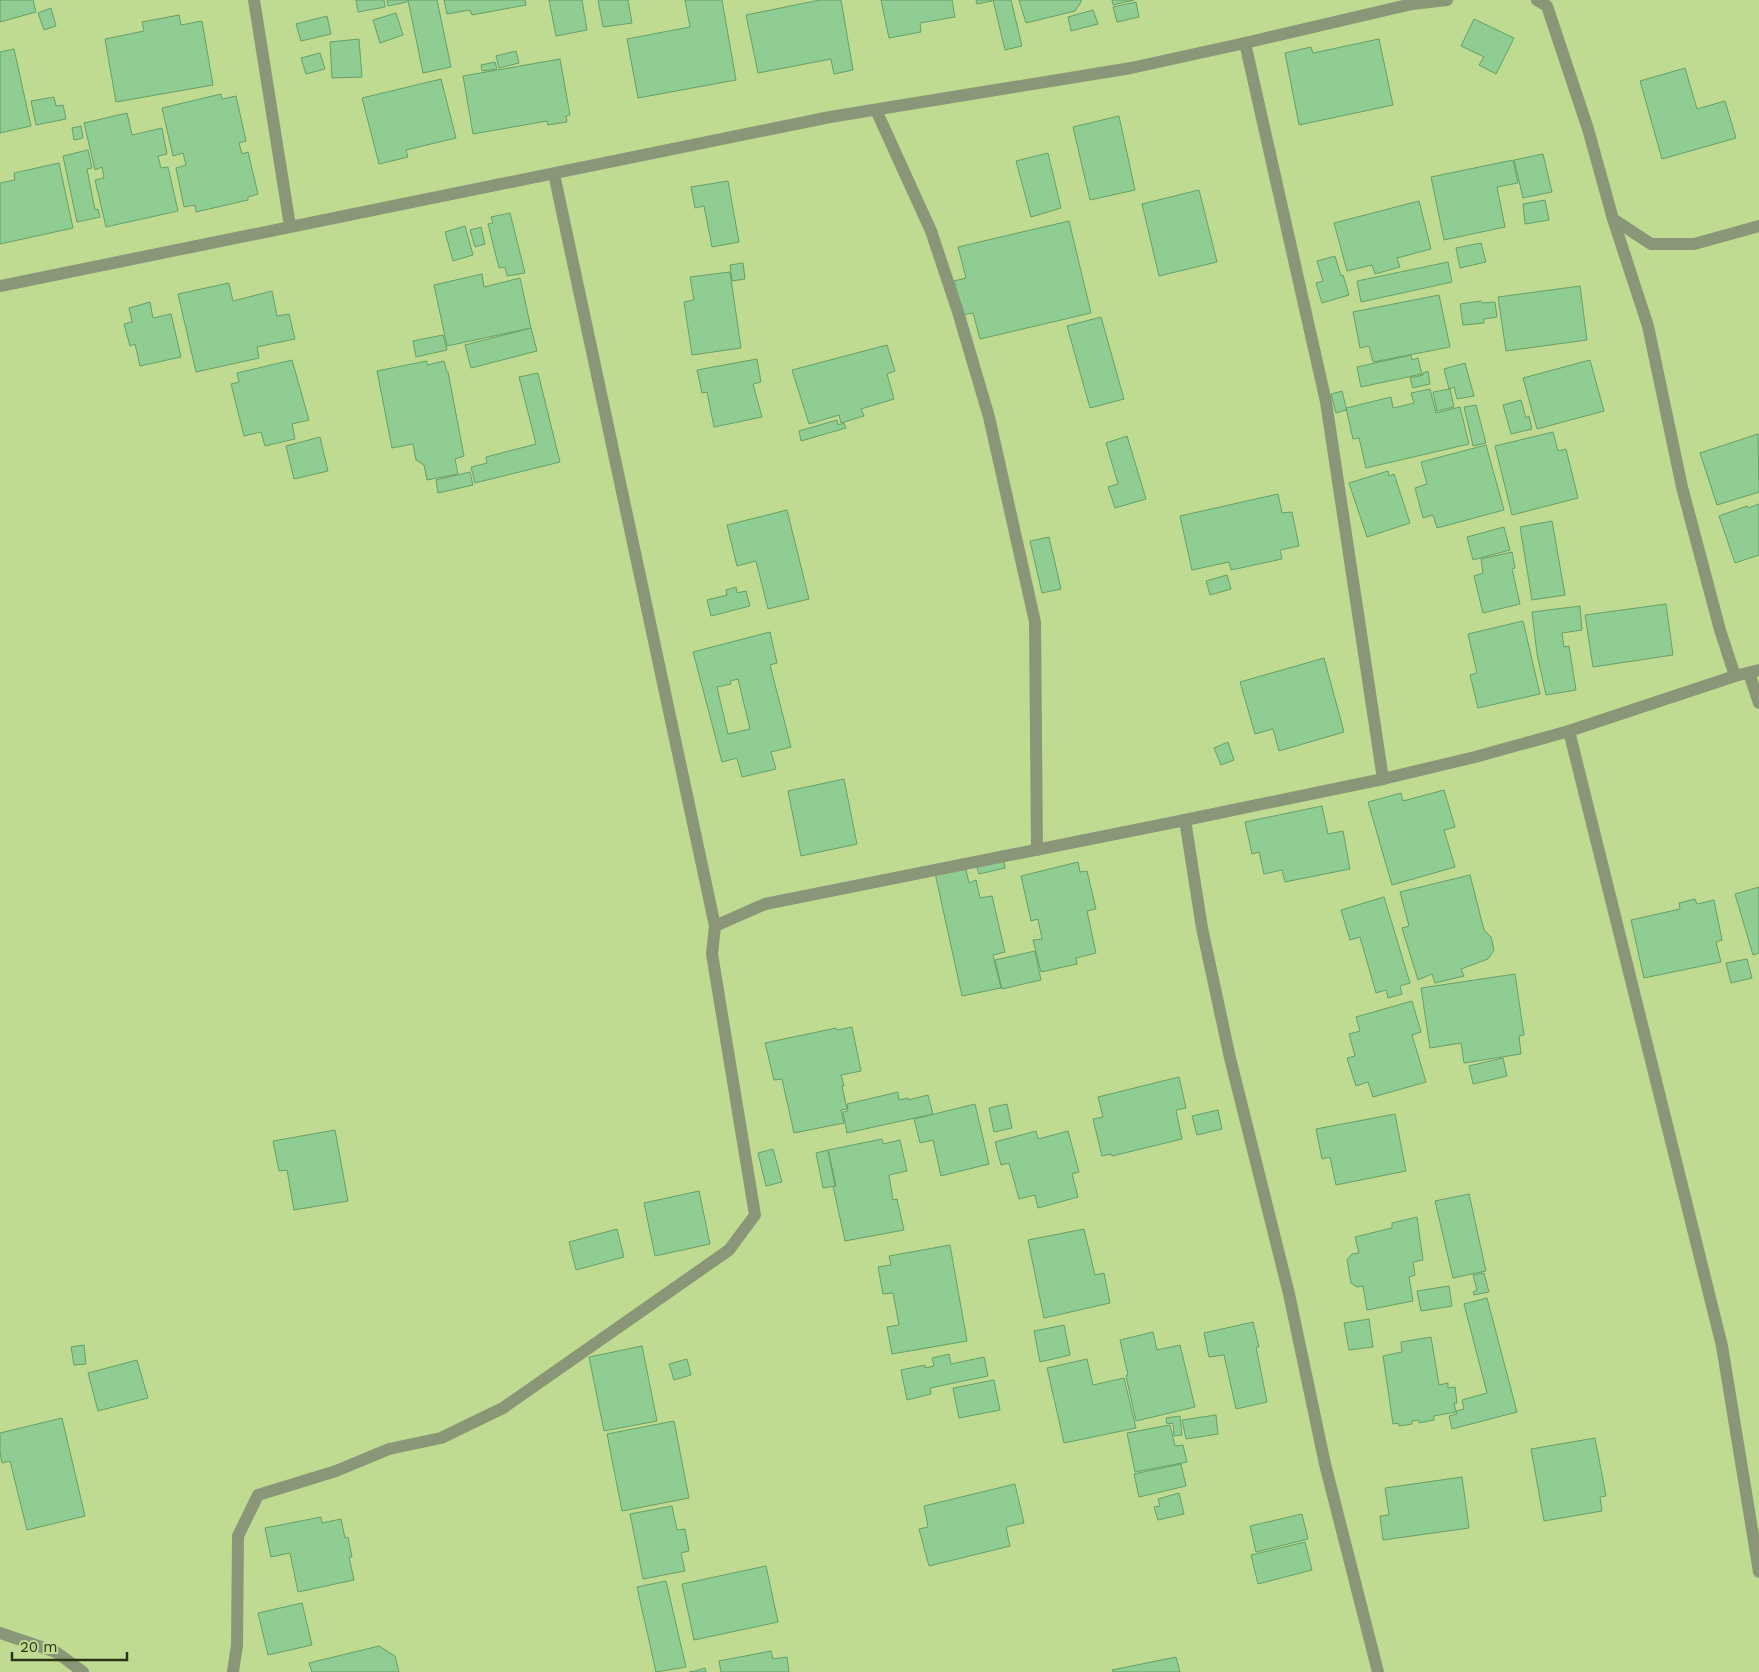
<svg xmlns="http://www.w3.org/2000/svg" width="1759" height="1672" font-family="'Work Sans',sans-serif">
<style>
.building{fill:#90cd92;stroke:#65a068;fill-rule:evenodd}
.lines{fill:none;stroke-linecap:round;stroke-linejoin:round}
.street{stroke:#8a9678;stroke-width:12}
</style>
<rect width="100%" height="100%" fill="#bfdb91"/>
<g class="building">
<polygon points="0,0 33,0 36,12 0,22"/>
<polygon points="356,0 384,0 385,7 358,12"/>
<polygon points="387,0 407,0 407,2 388,6"/>
<polygon points="408,0 437,0 451,67 423,73"/>
<polygon points="444,0 525,0 526,5 472,15 470,10 447,14"/>
<polygon points="549,0 582,0 587,30 556,36"/>
<polygon points="598,0 628,0 632,23 603,27"/>
<polygon points="685,0 722,0 736,80 638,98 627,39 690,27"/>
<polygon points="820,0 841,0 853,70 834,74 831,59 758,73 746,15"/>
<polygon points="881,0 952,0 955,17 920,23 921,32 889,38"/>
<polygon points="976,0 992,0 992,1 977,4"/>
<polygon points="993,0 1011,0 1022,46 1005,50"/>
<polygon points="1019,0 1081,0 1081,2 1075,11 1026,23"/>
<polygon points="1112,0 1134,0 1113,5"/>
<polygon points="1136,2 1139,17 1117,22 1113,7"/>
<polygon points="51,8 56,26 44,30 38,13"/>
<polygon points="1093,10 1098,24 1071,31 1068,17"/>
<polygon points="396,13 403,35 380,43 373,20"/>
<polygon points="179,15 181,25 202,21 213,85 116,102 105,39 144,31 142,22"/>
<polygon points="327,16 331,34 301,41 296,24"/>
<polygon points="1474,19 1514,38 1496,74 1479,65 1484,57 1461,46"/>
<polygon points="359,39 362,77 332,78 330,42"/>
<polygon points="1379,39 1393,105 1299,125 1285,53 1311,47 1313,53"/>
<polygon points="14,49 31,126 0,133 0,52"/>
<polygon points="516,51 519,63 499,68 496,56"/>
<polygon points="320,53 325,69 306,74 301,58"/>
<polygon points="560,59 570,115 566,116 567,122 548,125 547,121 473,134 463,76"/>
<polygon points="495,62 497,69 482,71 481,65"/>
<polygon points="1685,68 1697,109 1725,101 1736,138 1662,159 1640,81"/>
<polygon points="441,79 456,138 406,150 408,157 379,164 362,98"/>
<polygon points="221,94 222,99 236,96 246,141 239,143 242,154 248,152 258,194 248,197 248,200 196,212 195,205 184,207 176,168 186,165 183,153 173,156 162,108"/>
<polygon points="54,97 56,106 63,105 66,119 36,125 31,101"/>
<polygon points="127,113 132,135 162,128 167,154 158,156 161,168 168,167 178,211 106,227 95,180 104,178 102,167 95,170 84,123"/>
<polygon points="1119,116 1135,190 1090,200 1073,127"/>
<polygon points="81,126 83,138 74,140 72,128"/>
<polygon points="88,150 92,168 87,169 95,210 98,209 100,217 77,222 63,156"/>
<polygon points="1048,153 1061,208 1031,217 1016,161"/>
<polygon points="1543,154 1552,192 1523,198 1514,160"/>
<polygon points="1513,160 1518,183 1497,187 1505,227 1444,240 1431,177"/>
<polygon points="59,163 73,228 0,244 0,183 15,180 14,173"/>
<polygon points="728,181 739,242 712,247 704,206 695,208 691,187"/>
<polygon points="1199,190 1217,262 1159,276 1142,204"/>
<polygon points="1545,200 1549,220 1525,224 1523,204"/>
<polygon points="1419,201 1431,249 1397,258 1400,267 1375,274 1372,265 1347,271 1334,223"/>
<polygon points="510,213 525,273 507,276 505,267 499,268 488,224 493,223 491,217"/>
<polygon points="1069,221 1091,313 980,339 973,313 962,315 954,281 966,278 958,247"/>
<polygon points="465,226 473,255 453,261 445,232"/>
<polygon points="481,227 485,244 475,247 470,230"/>
<polygon points="1481,243 1486,262 1460,268 1456,248"/>
<polygon points="1335,256 1341,276 1343,275 1349,295 1322,303 1316,283 1323,281 1317,261"/>
<polygon points="1448,262 1452,282 1361,302 1357,281"/>
<polygon points="743,263 745,279 732,281 730,265"/>
<polygon points="730,272 741,348 692,355 684,302 694,300 690,277"/>
<polygon points="482,274 484,287 520,278 531,328 447,346 434,285"/>
<polygon points="229,283 233,301 272,291 277,316 289,314 295,339 257,347 259,358 196,372 178,294"/>
<polygon points="1580,286 1587,340 1506,351 1498,297"/>
<polygon points="1439,295 1450,347 1373,362 1369,346 1360,348 1353,312"/>
<polygon points="1481,301 1482,303 1495,302 1497,317 1484,319 1484,323 1463,325 1460,304"/>
<polygon points="150,302 153,318 171,314 181,357 140,366 135,344 130,346 124,324 132,322 129,308"/>
<polygon points="1101,317 1124,399 1090,408 1067,326"/>
<polygon points="531,328 537,351 471,368 465,345"/>
<polygon points="443,335 447,350 416,357 413,341"/>
<polygon points="887,345 895,371 887,374 894,399 861,409 864,416 841,423 839,415 809,424 792,370"/>
<polygon points="1411,355 1412,360 1418,358 1422,374 1361,387 1357,367"/>
<polygon points="757,359 761,382 753,384 762,417 714,427 707,392 702,393 697,370"/>
<polygon points="292,360 309,420 292,424 295,439 265,446 261,432 244,436 231,384 239,382 237,373"/>
<polygon points="1590,360 1604,411 1537,429 1523,378"/>
<polygon points="427,361 427,365 444,361 447,372 448,372 464,456 455,459 458,474 427,480 424,465 416,460 413,444 392,448 377,371"/>
<polygon points="1465,363 1474,396 1457,399 1454,387 1449,389 1444,369"/>
<polygon points="1428,371 1430,384 1413,388 1410,378 1423,375 1423,373"/>
<polygon points="538,373 560,462 475,483 471,467 487,463 486,457 536,444 519,377"/>
<polygon points="1430,389 1436,413 1460,407 1469,444 1366,468 1359,438 1353,439 1346,408 1391,397 1393,408 1414,403 1411,393"/>
<polygon points="1450,389 1454,407 1437,411 1433,392"/>
<polygon points="1342,391 1346,407 1346,410 1336,413 1331,394"/>
<polygon points="1521,400 1526,418 1529,416 1532,429 1511,434 1503,405"/>
<polygon points="1476,405 1486,443 1473,446 1464,407"/>
<polygon points="837,420 838,425 844,423 846,428 801,441 799,431"/>
<polygon points="1553,432 1558,451 1566,449 1578,498 1512,515 1495,446"/>
<polygon points="1758,434 1759,492 1717,505 1700,453"/>
<polygon points="1127,436 1146,499 1115,508 1108,487 1118,484 1106,443"/>
<polygon points="320,437 328,471 294,479 286,446"/>
<polygon points="1486,445 1504,510 1437,528 1433,515 1423,518 1415,488 1427,484 1421,462"/>
<polygon points="1388,471 1389,476 1394,474 1410,523 1367,537 1349,483"/>
<polygon points="470,472 473,485 438,493 436,480"/>
<polygon points="1278,494 1282,513 1292,512 1299,546 1280,550 1282,559 1231,570 1229,562 1192,570 1180,516"/>
<polygon points="1759,504 1759,555 1735,563 1719,516 1747,506 1748,508"/>
<polygon points="787,510 809,599 768,609 756,561 737,566 727,525"/>
<polygon points="1552,521 1565,595 1532,600 1520,527"/>
<polygon points="1504,527 1510,550 1473,560 1467,537"/>
<polygon points="1049,537 1061,589 1042,593 1030,541"/>
<polygon points="1512,552 1515,568 1512,569 1520,604 1483,613 1474,576 1483,573 1481,559"/>
<polygon points="1227,575 1231,589 1210,595 1206,581"/>
<polygon points="736,587 737,593 746,591 750,606 711,616 707,600 727,595 726,590"/>
<polygon points="1666,604 1673,655 1593,667 1585,615"/>
<polygon points="1580,606 1582,630 1562,633 1564,647 1569,646 1576,690 1546,695 1537,654 1532,612"/>
<polygon points="1523,621 1540,694 1478,708 1470,675 1477,673 1468,634"/>
<path d="M770,632l7,31 -7,2 21,82 -20,5 5,17 -34,8 -5,-19 -15,4 -29,-110zM738,679l12,50 -22,5 -11,-47 14,-3 -1,-3z"/>
<polygon points="1324,658 1344,732 1279,751 1273,729 1255,734 1240,682"/>
<polygon points="1228,742 1234,760 1221,765 1214,748"/>
<polygon points="844,779 857,844 801,856 788,791"/>
<polygon points="1444,790 1455,827 1444,830 1455,867 1392,885 1368,802 1401,793 1403,801"/>
<polygon points="1322,806 1328,834 1343,831 1350,869 1285,882 1282,870 1264,874 1259,852 1252,854 1245,822"/>
<polygon points="1003,857 1005,868 979,874 976,864"/>
<polygon points="1078,862 1080,872 1087,871 1096,909 1087,911 1096,953 1076,958 1077,964 1041,972 1033,940 1042,939 1038,919 1031,921 1021,876"/>
<polygon points="965,866 969,883 976,880 980,898 992,896 1005,952 993,955 1001,988 962,996 935,873"/>
<polygon points="1470,875 1484,930 1491,937 1494,950 1488,959 1461,969 1464,976 1435,983 1432,974 1418,980 1402,928 1409,926 1400,892"/>
<polygon points="1759,887 1759,953 1753,955 1735,894"/>
<polygon points="1384,897 1410,983 1400,986 1402,994 1388,998 1386,990 1376,993 1360,937 1350,940 1341,910"/>
<polygon points="1695,899 1697,904 1714,900 1722,940 1716,942 1721,962 1644,978 1631,920 1680,909 1679,903"/>
<polygon points="1035,951 1041,980 1002,989 995,960"/>
<polygon points="1747,959 1752,978 1731,983 1726,963"/>
<polygon points="1515,974 1524,1035 1519,1036 1521,1054 1464,1063 1461,1043 1430,1048 1421,988"/>
<polygon points="1412,1001 1421,1032 1412,1035 1426,1082 1373,1097 1368,1082 1356,1086 1347,1058 1355,1056 1349,1034 1360,1031 1356,1017"/>
<polygon points="852,1027 861,1071 841,1075 844,1086 842,1086 847,1109 841,1110 844,1123 794,1133 782,1079 774,1080 765,1043 836,1028 837,1030"/>
<polygon points="1503,1058 1507,1076 1473,1084 1469,1066"/>
<polygon points="1179,1077 1186,1108 1176,1110 1182,1139 1112,1156 1111,1154 1102,1156 1093,1119 1103,1117 1098,1097"/>
<polygon points="898,1092 899,1100 908,1098 908,1100 928,1095 933,1114 847,1133 843,1112 848,1111 847,1104"/>
<polygon points="975,1104 989,1164 941,1176 933,1140 920,1143 914,1119"/>
<polygon points="1007,1104 1012,1128 994,1132 989,1108"/>
<polygon points="1218,1110 1222,1129 1197,1135 1192,1116"/>
<polygon points="1395,1114 1406,1171 1336,1185 1330,1157 1322,1159 1316,1129"/>
<polygon points="335,1130 348,1201 294,1210 287,1170 279,1171 273,1141"/>
<polygon points="1036,1131 1038,1139 1068,1131 1079,1172 1072,1174 1078,1197 1038,1208 1035,1195 1019,1199 1009,1163 1001,1165 995,1142"/>
<polygon points="882,1139 883,1144 900,1140 907,1171 889,1175 893,1200 897,1199 904,1230 845,1241 833,1186 836,1186 828,1150"/>
<polygon points="773,1149 782,1182 766,1186 758,1153"/>
<polygon points="828,1150 835,1186 823,1188 816,1153"/>
<polygon points="699,1191 710,1244 655,1256 644,1203"/>
<polygon points="1469,1194 1486,1271 1453,1278 1435,1201"/>
<polygon points="1417,1217 1423,1260 1413,1262 1415,1275 1409,1277 1413,1301 1367,1310 1363,1286 1357,1287 1351,1283 1347,1260 1352,1254 1359,1253 1355,1237 1392,1228 1392,1223"/>
<polygon points="617,1229 624,1257 576,1270 569,1242"/>
<polygon points="1084,1229 1095,1275 1104,1273 1110,1303 1044,1318 1028,1240"/>
<polygon points="950,1245 967,1341 892,1354 887,1327 899,1325 893,1293 883,1294 878,1267 891,1265 889,1256"/>
<polygon points="1484,1273 1489,1292 1474,1295 1473,1292 1477,1290 1473,1275"/>
<polygon points="1449,1286 1452,1306 1421,1311 1417,1291"/>
<polygon points="1487,1298 1517,1412 1452,1429 1449,1416 1457,1414 1456,1411 1464,1409 1462,1400 1487,1393 1464,1304"/>
<polygon points="1369,1319 1373,1347 1349,1350 1344,1323"/>
<polygon points="1253,1322 1259,1347 1256,1347 1267,1402 1236,1409 1224,1355 1209,1357 1204,1333"/>
<polygon points="1064,1325 1070,1355 1040,1362 1034,1331"/>
<polygon points="1153,1332 1157,1350 1180,1345 1195,1407 1136,1421 1126,1376 1128,1375 1120,1340"/>
<polygon points="1431,1337 1439,1385 1448,1383 1448,1388 1455,1387 1457,1403 1454,1403 1456,1412 1434,1416 1434,1420 1419,1423 1419,1420 1412,1421 1412,1424 1399,1426 1398,1423 1393,1424 1383,1356 1402,1352 1401,1342"/>
<polygon points="84,1345 86,1364 74,1365 71,1347"/>
<polygon points="642,1346 657,1421 604,1431 589,1357"/>
<polygon points="949,1354 951,1364 984,1357 988,1376 930,1388 931,1394 907,1400 901,1370 925,1365 925,1368 934,1366 932,1358"/>
<polygon points="687,1359 691,1375 674,1380 669,1364"/>
<polygon points="1087,1359 1093,1385 1124,1378 1136,1428 1064,1443 1047,1368"/>
<polygon points="137,1360 148,1398 98,1411 88,1373"/>
<polygon points="994,1380 1000,1410 959,1418 953,1388"/>
<polygon points="1216,1415 1218,1434 1186,1439 1182,1420"/>
<polygon points="1180,1416 1182,1435 1174,1436 1173,1423 1167,1424 1166,1418"/>
<polygon points="62,1418 85,1516 27,1530 10,1461 2,1463 0,1453 0,1433"/>
<polygon points="674,1421 689,1498 622,1511 607,1434"/>
<polygon points="1170,1425 1175,1446 1183,1445 1187,1462 1135,1472 1127,1433"/>
<polygon points="1595,1438 1606,1496 1600,1497 1602,1511 1544,1521 1531,1449"/>
<polygon points="1181,1464 1186,1486 1139,1497 1134,1474"/>
<polygon points="1462,1477 1469,1528 1383,1540 1380,1516 1389,1515 1385,1488"/>
<polygon points="1015,1484 1024,1523 1006,1527 1010,1546 929,1566 919,1529 928,1527 924,1506"/>
<polygon points="1179,1493 1184,1514 1158,1520 1154,1507 1160,1506 1158,1499"/>
<polygon points="672,1506 677,1530 685,1529 689,1551 681,1553 685,1571 643,1579 630,1514"/>
<polygon points="1302,1514 1308,1539 1256,1552 1250,1526"/>
<polygon points="321,1517 322,1523 341,1519 345,1538 348,1537 352,1557 349,1557 354,1580 298,1592 290,1553 271,1557 265,1528"/>
<polygon points="1305,1542 1312,1570 1258,1584 1251,1555"/>
<polygon points="766,1566 778,1622 694,1640 682,1584"/>
<polygon points="666,1581 686,1667 656,1672 637,1587"/>
<polygon points="302,1603 312,1645 268,1655 258,1613"/>
<polygon points="379,1646 395,1656 399,1672 312,1672 309,1663"/>
<polygon points="771,1651 773,1659 787,1657 789,1672 721,1672 719,1661"/>
<polygon points="1176,1657 1180,1672 1113,1672 1112,1670"/>
<polygon points="705,1668 706,1672 689,1672 695,1671"/>
</g>
<g class="lines">
<g class="street">
<polyline points="254,0 290,226"/>
<polyline points="1537,0 1547,6 1588,129 1613,219 1651,244 1694,244 1759,226"/>
<polyline points="1245,43 1326,402 1383,779"/>
<polyline points="876,110 931,231 958,312 989,417 1035,622 1037,850"/>
<polyline points="554,174 715,926"/>
<polyline points="1613,219 1648,326 1682,487 1720,630 1735,676"/>
<polyline points="0,286 830,117 1131,68 1245,43 1412,4 1447,0"/>
<polyline points="1749,673 1759,703"/>
<polyline points="1569,731 1722,1346 1759,1572"/>
<polyline points="1185,820 1202,928 1230,1058 1289,1294 1325,1464 1378,1672"/>
<polyline points="0,1633 56,1652 83,1672"/>
<polyline points="233,1672 237,1645 238,1536 258,1495 336,1471 389,1449 441,1438 503,1408 729,1250 755,1215 712,954 715,926 765,904 1185,820 1383,779 1475,757 1569,731 1735,676 1759,670"/>
</g>
</g>
<path d="M12 1652v8h115v-8" fill="none" stroke="#2a3516" stroke-width="2.5"/>
<text x="20" y="1652" font-size="15" fill="#2a3516" stroke="#bfdb91" stroke-width="4" paint-order="stroke">20 m</text>
</svg>
